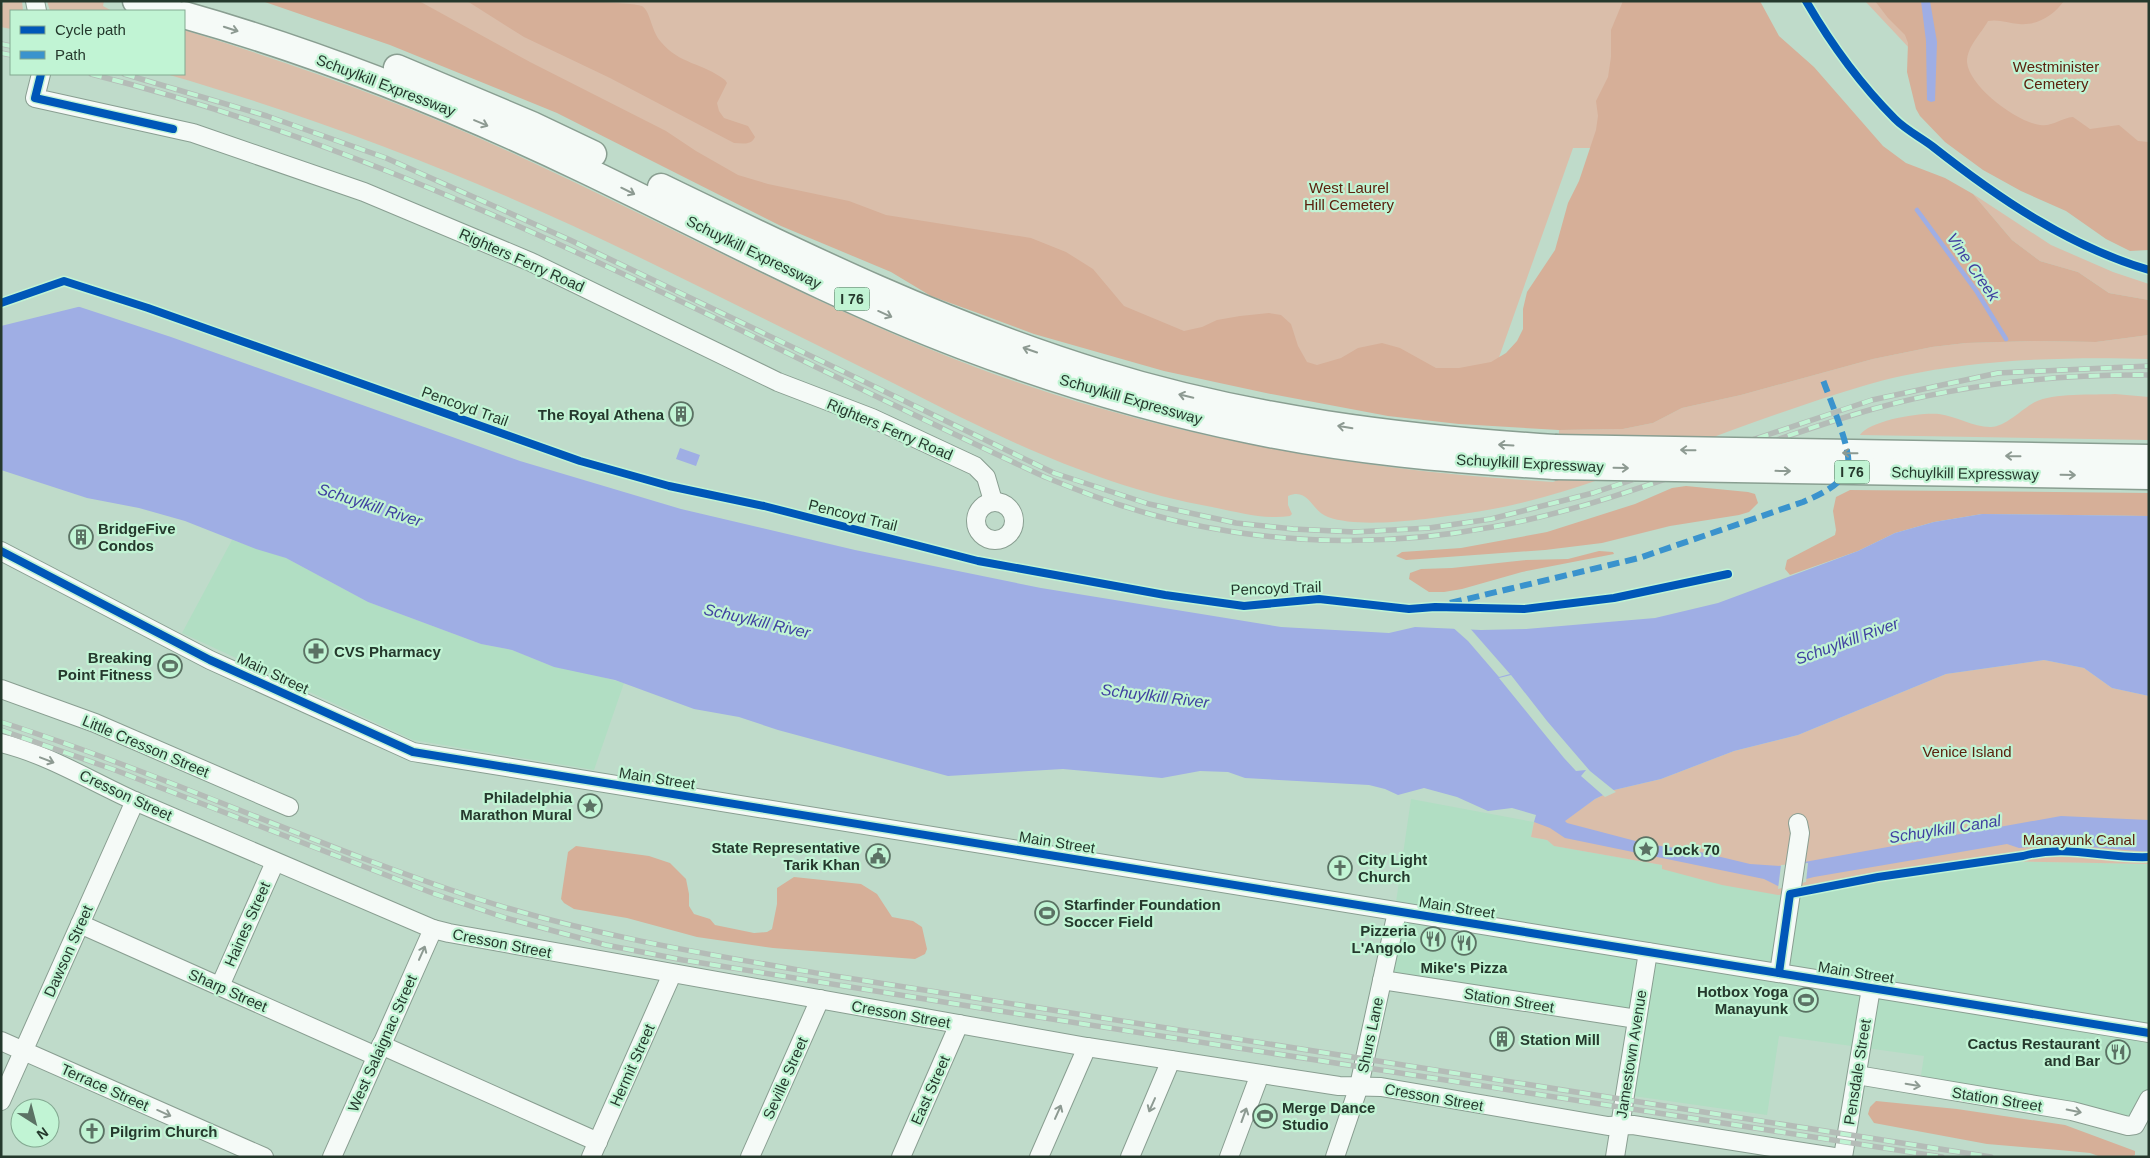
<svg xmlns="http://www.w3.org/2000/svg" width="2150" height="1158" font-family="Arial,sans-serif">
<style>
.built{fill:#b1dec3}
.green{fill:#dabeaa}
.forest{fill:#d6af98}
.water{fill:#9faee4}
.pier{fill:#bfdbca}
.lines{fill:none;stroke-linecap:round;stroke-linejoin:round}
.stream{stroke:#9faee4;stroke-width:4.5}
.minor-casing{stroke:#899e91;stroke-width:20}
.highway-casing{stroke:#899e91;stroke-width:29}
.minor{stroke:#f5faf7;stroke-width:18}
.highway{stroke:#f5faf7;stroke-width:26}
.rail-casing{stroke:#b4bcb7;stroke-width:5.5}
.rail{stroke:#c1f4d4;stroke-width:4;stroke-dasharray:11;stroke-linecap:butt}
.highway-bridge-casing{stroke:#899e91;stroke-width:29;stroke-linecap:butt}
.highway-bridge{stroke:#f5faf7;stroke-width:26}
.quiet{stroke:#3a93cd;stroke-width:6;stroke-dasharray:12 6;stroke-linecap:butt}
.cycleway-casing{stroke:#c1f4d4;stroke-width:11}
.cycleway{stroke:#0057b8;stroke-width:8}
.oneway{stroke:#8d9a92}
.labels{text-anchor:middle;dominant-baseline:central;stroke-width:4.5;stroke-linejoin:round;paint-order:stroke}
.shield{fill:#c1f4d4;stroke:#54715f;stroke-width:1}
.shield-label{font-size:14px;font-weight:bold;fill:#25392d}
.park-label{font-size:15px;fill:#5b210e;stroke:#c1f4d4}
.street-label{font-size:15px;fill:#25392d;stroke:#c1f4d4}
.poi-label{font-size:15px;font-weight:bold;fill:#25392d;stroke:#c1f4d4;text-anchor:start}
.water-label{font-size:16px;font-style:italic;fill:#4041a1;stroke:#c1f4d4}
</style>
<rect width="100%" height="100%" fill="#bfdbca"/>
<g class="built">
<polygon points="232,540 286,558 368,602 481,644 512,650 554,667 576,670 624,683 594,770 413,740 182,633"/>
<polygon points="1411,799 1534,822 1531,837 1547,840 1554,846 1662,865 1838,890 2000,861 2149,864 2149,1092 2133,1123 1920,1082 1924,1056 1779,1036 1767,1115 1626,1095 1639,1020 1385,978"/>
</g>
<g class="green">
<polygon points="4,1 22,1 23,11 11,11 11,29 1,27 1,9"/>
<polygon points="47,1 104,1 103,6 112,11 50,11"/>
<polygon points="283,1 1711,1 1655,148 1573,148 1480,411 1289,383 525,98"/>
<polygon points="1865,1 2149,1 2149,239 2003,148"/>
<path d="M184,30c116,36 231,77 341,129 150,69 295,149 450,208 186,70 381,103 578,115l5,-2 1,-50 64,-1 30,-6 29,-15 59,-13 132,-36 59,-12 34,-4 69,-2 61,1 53,-7v24c-89,-3 -201,1 -286,27 -61,18 -122,41 -182,63 -72,28 -142,55 -219,65 -36,5 -101,15 -134,3 -17,-6 -19,-30 -40,-21v9l4,9 -2,2c-25,4 -53,-4 -78,-9 -113,-20 -216,-71 -317,-123 -82,-41 -164,-82 -246,-122 -155,-76 -316,-140 -483,-188h18z"/>
<polygon points="1973,194 2051,245 2113,272 2149,284 2149,300 2109,293 2078,272 2040,261 2012,240"/>
<path d="M2115,394l34,3v43l-289,-5c10,-15 62,-23 79,-21 17,2 34,13 51,13 14,1 32,-18 45,-25 18,-9 58,-7 80,-8z"/>
<polygon points="2044,660 2084,668 2112,688 2149,696 2149,864 2000,861 1838,890 1778,895 1722,885 1662,869 1662,865 1554,846 1547,840 1531,837 1534,822 1558,824 1595,799 1614,790 1661,779 1734,751 1798,735 1946,674"/>
</g>
<g class="forest">
<polygon points="262,1 419,1 530,62 666,131 696,151 738,175 768,184 849,201 886,215 1031,238 1066,252 1093,269 1124,306 1184,331 1202,327 1217,320 1240,316 1269,313 1281,315 1291,324 1298,346 1307,362 1317,365 1341,358 1358,348 1382,343 1400,348 1436,368 1459,368 1491,362 1506,353 1517,341 1523,329 1523,309 1527,292 1555,250 1568,203 1579,181 1596,130 1598,116 1596,101 1608,77 1611,57 1611,30 1623,1 1760,1 1779,36 1814,67 1883,146 1906,163 1945,178 1973,194 2012,240 2040,261 2078,272 2109,293 2149,300 2149,335 2096,342 2035,341 1966,343 1932,347 1873,359 1741,395 1682,408 1653,423 1623,429 1559,430 1459,424 1388,416 1266,393 1164,371 1034,334 975,312 931,296 891,272 781,226 557,113 390,45"/>
<path d="M467,1c28,0 159,-1 175,5 9,6 9,25 19,36 18,22 42,21 64,38l2,3 -10,20 2,8 5,7 24,8 7,11c-4,9 -13,6 -21,6l-124,-65 -86,-41z"/>
<path d="M1875,1h189c-10,14 -27,25 -45,23 -11,-1 -20,-5 -31,-3 -7,13 -21,25 -21,41 2,25 50,60 73,63 12,2 21,-7 33,-8l17,12 29,-4 19,16 11,1v108l-19,1 -24,-12 -40,-28 -45,-20 -38,-21 -38,-28 -25,-26 -4,-7 -9,-37 1,-29 -3,-8 -17,-17z"/>
<polygon points="1686,486 1748,492 1755,494 1758,503 1749,512 1739,515 1670,526 1602,543 1545,550 1406,560 1396,556 1402,552 1461,548 1547,532 1635,504 1672,488"/>
<polygon points="1850,490 2149,493 2149,516 1982,514 1934,522 1895,533 1858,551 1790,575 1785,569 1787,560 1835,535 1836,530 1833,511 1836,497"/>
<polygon points="1599,551 1613,552 1614,554 1522,572 1462,589 1444,592 1429,592 1409,579 1410,573 1421,569 1452,568 1526,560 1568,559"/>
<polygon points="576,846 649,856 670,863 686,879 689,894 689,906 694,914 710,919 715,925 754,933 767,932 772,929 777,904 777,888 794,877 861,884 877,894 892,917 913,921 922,927 927,949 925,954 915,959 773,948 697,937 627,918 574,909 564,903 561,899 568,852"/>
<polygon points="1876,1101 1957,1109 2065,1125 2135,1151 2135,1155 2131,1157 2101,1157 2090,1153 2059,1150 1987,1144 1874,1123 1868,1114 1870,1107"/>
</g>
<g class="water">
<polygon points="1921,1 1930,1 1937,42 1935,101 1931,102 1927,100 1926,41"/>
<polygon points="1,281 171,337 520,461 681,509 855,550 1041,588 1281,627 1389,633 1415,627 1481,630 1526,629 1655,618 1718,603 1858,551 1895,533 1934,522 1982,514 2149,516 2149,696 2112,688 2084,668 2044,660 1946,674 1798,735 1734,751 1661,779 1614,790 1595,799 1565,821 1567,823 1647,844 1696,851 1750,864 1782,866 2061,816 2149,820 2149,852 2057,844 2019,848 2007,844 1814,877 1778,886 1764,879 1565,838 1550,828 1534,822 1536,815 1512,808 1488,811 1457,797 1424,788 1398,795 1385,789 1369,785 1245,778 1228,772 1200,771 1162,778 1063,769 948,776 778,730 739,717 694,709 615,680 554,667 512,650 481,644 368,602 286,558 256,549 185,521 139,508 87,498 1,470"/>
<polygon points="680,448 700,455 696,466 676,459"/>
</g>
<g class="pier">
<polygon points="2,279 82,306 1,326"/>
<polygon points="1450,625 1468,626 1510,674 1499,677 1468,641"/>
<polygon points="1511,675 1547,721 1537,724 1547,721 1590,771 1616,792 1605,797 1581,776 1586,770 1576,771 1564,758 1542,731 1499,678"/>
<polygon points="1808,863 1806,882 1778,889 1781,865"/>
</g>
<g class="lines">
<polyline class="stream" points="1917,210 1977,292 2006,339"/>
<g class="minor-casing">
<g id="minor">
<polyline points="35,1 37,11"/>
<polyline points="41,74 35,98 193,133 364,192 531,262 778,382 872,418 975,466 986,477 993,501"/>
<circle cx="995" cy="521" r="19"/>
<polyline points="1,551 210,660 413,752 2149,1033"/>
<polyline points="1,689 95,723 289,807"/>
<path d="M1,743c49,12 91,39 136,59 98,43 197,85 296,127l16,4 638,114 252,39 42,1 227,39 25,-1 201,32"/>
<polyline points="80,924 376,1056"/>
<polyline points="1779,973 1800,833 1798,823"/>
<polyline points="1382,980 1637,1019"/>
<polyline points="220,986 275,862"/>
<polyline points="1,1041 264,1157"/>
<polyline points="381,1045 598,1142"/>
<polyline points="1857,1075 2072,1111 2128,1126 2135,1125 2149,1099"/>
<polyline points="1,1101 135,801"/>
<polyline points="332,1157 433,929"/>
<polyline points="591,1157 672,974"/>
<polyline points="750,1157 820,999"/>
<polyline points="901,1157 959,1024"/>
<polyline points="1039,1157 1087,1047"/>
<polyline points="1130,1157 1171,1060"/>
<polyline points="1229,1157 1260,1074"/>
<polyline points="1335,1157 1359,1086 1397,912"/>
<polyline points="1615,1157 1648,952"/>
<polyline points="1843,1157 1871,988"/>
</g>
</g>
<g class="highway-casing">
<g id="highway">
<polyline points="136,1 171,11"/>
<path d="M184,15c138,39 272,93 401,155 125,60 248,127 378,176 93,35 189,64 287,84 100,21 202,30 305,36"/>
<polyline points="397,68 532,125 593,154"/>
<path d="M661,187c144,70 286,139 439,186 148,46 301,65 455,75"/>
</g>
</g>
<use href="#minor" class="minor"/>
<use href="#highway" class="highway"/>
<g class="rail-casing">
<g id="rail">
<polyline points="1,44 11,46"/>
<polyline points="1,53 11,55"/>
<path d="M91,74c337,84 641,258 954,403 25,10 49,20 75,28 118,39 250,45 372,22 131,-23 253,-82 381,-118 91,-25 181,-35 276,-34"/>
<polyline points="124,74 267,116 386,158 570,240 1054,473 1149,504 1236,523 1293,529 1355,532 1429,528 1491,519 1593,493 1872,400 1998,373 2149,366"/>
<path d="M1,722c161,51 314,124 474,176 114,37 230,56 347,76l1169,183"/>
<polyline points="1,730 115,770 435,894 506,918 606,945 683,960 987,1009 1942,1157"/>
</g>
</g>
<use href="#rail" class="rail"/>
<g class="highway-bridge-casing">
<g id="highway-bridge">
<polyline points="1555,448 2149,458"/>
<polyline points="1555,466 2149,476"/>
</g>
</g>
<use href="#highway-bridge" class="highway-bridge"/>
<path class="quiet" d="M1450,603l189,-45 164,-56c16,-7 40,-17 45,-36 4,-15 -19,-69 -25,-86"/>
<g class="cycleway-casing">
<g id="cycleway">
<path d="M1806,1c25,43 54,83 89,118 11,11 25,18 37,27 66,52 136,100 217,124"/>
<polyline points="41,74 35,98 173,129"/>
<polyline points="1,303 64,281 148,308 580,461 669,486 764,506 978,561 1165,595 1244,606 1319,599 1409,609 1435,607 1524,609 1614,598 1728,574"/>
<polyline points="1,551 210,660 413,752 2149,1033"/>
<path d="M1779,973l11,-79 88,-17 145,-21c43,-12 83,3 126,1"/>
</g>
</g>
<use href="#cycleway" class="cycleway"/>
</g>
<defs><path id="oneway-shaft" d="M-6 0H5M1.5-3L5.5 0L1.5 3" fill="none" stroke-width="1.6" stroke-linecap="round" stroke-linejoin="round" transform="scale(1.25)"/></defs>
<g class="oneway">
<use href="#oneway-shaft" transform="translate(231 29) rotate(18)"/>
<use href="#oneway-shaft" transform="translate(481 123) rotate(23)"/>
<use href="#oneway-shaft" transform="translate(628 191) rotate(26)"/>
<use href="#oneway-shaft" transform="translate(885 314) rotate(24)"/>
<use href="#oneway-shaft" transform="translate(1030 350) rotate(-161)"/>
<use href="#oneway-shaft" transform="translate(1186 396) rotate(-167)"/>
<use href="#oneway-shaft" transform="translate(1345 427) rotate(-171)"/>
<use href="#oneway-shaft" transform="translate(1506 445) rotate(-177)"/>
<use href="#oneway-shaft" transform="translate(1688 450) rotate(-179)"/>
<use href="#oneway-shaft" transform="translate(1850 453) rotate(-179)"/>
<use href="#oneway-shaft" transform="translate(2013 456) rotate(-179)"/>
<use href="#oneway-shaft" transform="translate(1621 468) rotate(1)"/>
<use href="#oneway-shaft" transform="translate(1783 471) rotate(1)"/>
<use href="#oneway-shaft" transform="translate(2068 475) rotate(1)"/>
<use href="#oneway-shaft" transform="translate(47 760) rotate(21)"/>
<use href="#oneway-shaft" transform="translate(422 953) rotate(-66)"/>
<use href="#oneway-shaft" transform="translate(1913 1085) rotate(10)"/>
<use href="#oneway-shaft" transform="translate(1152 1105) rotate(114)"/>
<use href="#oneway-shaft" transform="translate(2074 1111) rotate(11)"/>
<use href="#oneway-shaft" transform="translate(1058 1112) rotate(-66)"/>
<use href="#oneway-shaft" transform="translate(164 1113) rotate(24)"/>
<use href="#oneway-shaft" transform="translate(1244 1115) rotate(-70)"/>
</g>
<defs>
<g id="building-ring" transform="scale(1.25)"><circle r="9.5" fill="#c1f4d4" stroke="#5b7264" stroke-width="1.5"/><path d="M-4-6H4V6H1V3H-1V6H-4ZM-2.5-4.3h1.7v1.8h-1.7ZM.8-4.3h1.7v1.8H.8ZM-2.5-1h1.7V.8h-1.7ZM.8-1h1.7V.8H.8Z" fill="#5b7264"/></g>
<g id="pharmacy-ring" transform="scale(1.25)"><circle r="9.5" fill="#c1f4d4" stroke="#5b7264" stroke-width="1.5"/><path d="M-2-6h4v4h4v4h-4v4h-4v-4h-4v-4h4Z" fill="#5b7264"/></g>
<g id="stadium-ring" transform="scale(1.25)"><circle r="9.5" fill="#c1f4d4" stroke="#5b7264" stroke-width="1.5"/><path d="M0-5a6.5 5 0 1 0 0 10a6.5 5 0 1 0 0-10ZM-3.5-1.8h7v3.6h-7Z" fill="#5b7264"/></g>
<g id="sight-ring" transform="scale(1.25)"><circle r="9.5" fill="#c1f4d4" stroke="#5b7264" stroke-width="1.5"/><path d="M0-6L1.8-2.2L6-1.7L2.9 1.2L3.7 5.4L0 3.3L-3.7 5.4L-2.9 1.2L-6-1.7L-1.8-2.2Z" fill="#5b7264"/></g>
<g id="civic-ring" transform="scale(1.25)"><circle r="9.5" fill="#c1f4d4" stroke="#5b7264" stroke-width="1.5"/><path d="M-.6-6.5H3V-4.5H.6V-3L4-1V1h2V6H-6V1h2V-1L-.6-3ZM-1.2 2.5V6h2.4V2.5Z" fill="#5b7264"/></g>
<g id="church-ring" transform="scale(1.25)"><circle r="9.5" fill="#c1f4d4" stroke="#5b7264" stroke-width="1.5"/><path d="M-1.2-6h2.4v3.5h3.3v2.4h-3.3V6h-2.4V-.1h-3.3v-2.4h3.3Z" fill="#5b7264"/></g>
<g id="restaurant-ring" transform="scale(1.25)"><circle r="9.5" fill="#c1f4d4" stroke="#5b7264" stroke-width="1.5"/><path d="M-5-6h1v4h1v-4h1v4h1v-4h1v5L-1.5 .5V6h-2V.5L-5-1ZM5-6V6H3V1.5H1.5Q1.5-4 5-6Z" fill="#5b7264"/></g>
</defs>
<g fill-rule="evenodd">
<use href="#building-ring" x="681" y="414"/>
<use href="#building-ring" x="81" y="537"/>
<use href="#pharmacy-ring" x="316" y="651"/>
<use href="#stadium-ring" x="170" y="666"/>
<use href="#sight-ring" x="590" y="806"/>
<use href="#sight-ring" x="1646" y="849"/>
<use href="#civic-ring" x="878" y="856"/>
<use href="#church-ring" x="1340" y="868"/>
<use href="#stadium-ring" x="1047" y="913"/>
<use href="#restaurant-ring" x="1433" y="939"/>
<use href="#restaurant-ring" x="1464" y="943"/>
<use href="#stadium-ring" x="1806" y="1000"/>
<use href="#building-ring" x="1502" y="1039"/>
<use href="#restaurant-ring" x="2118" y="1052"/>
<use href="#stadium-ring" x="1265" y="1116"/>
<use href="#church-ring" x="92" y="1131"/>
</g>
<g class="labels">
<g class="shield">
<rect x="834.5" y="287.5" width="35" height="23" rx="4"/>
<rect x="1834.5" y="460.5" width="35" height="23" rx="4"/>
</g>
<g class="shield-label">
<text x="852" y="299">I 76</text>
<text x="1852" y="472">I 76</text>
</g>
<g class="park-label">
<text x="2056" y="66">Westminister<tspan x="2056" dy="17">Cemetery</tspan></text>
<text x="1349" y="187">West Laurel<tspan x="1349" dy="17">Hill Cemetery</tspan></text>
<text x="1967" y="751">Venice Island</text>
<text x="2079" y="839">Manayunk Canal</text>
</g>
<g class="street-label">
<text transform="translate(386 85) rotate(21)">Schuylkill Expressway</text>
<text transform="translate(754 252) rotate(26)">Schuylkill Expressway</text>
<text transform="translate(522 260) rotate(24)">Righters Ferry Road</text>
<text transform="translate(1131 399) rotate(16)">Schuylkill Expressway</text>
<text transform="translate(465 406) rotate(20)">Pencoyd Trail</text>
<text transform="translate(890 429) rotate(23)">Righters Ferry Road</text>
<text transform="translate(1530 463) rotate(3)">Schuylkill Expressway</text>
<text transform="translate(1965 473) rotate(1)">Schuylkill Expressway</text>
<text transform="translate(853 515) rotate(14)">Pencoyd Trail</text>
<text transform="translate(1276 588) rotate(-2)">Pencoyd Trail</text>
<text transform="translate(273 673) rotate(25)">Main Street</text>
<text transform="translate(146 746) rotate(23)">Little Cresson Street</text>
<text transform="translate(657 778) rotate(9)">Main Street</text>
<text transform="translate(126 795) rotate(25)">Cresson Street</text>
<text transform="translate(1057 842) rotate(9)">Main Street</text>
<text transform="translate(1457 907) rotate(9)">Main Street</text>
<text transform="translate(247 924) rotate(-66)">Haines Street</text>
<text transform="translate(502 943) rotate(11)">Cresson Street</text>
<text transform="translate(68 951) rotate(-66)">Dawson Street</text>
<text transform="translate(1856 972) rotate(9)">Main Street</text>
<text transform="translate(228 990) rotate(24)">Sharp Street</text>
<text transform="translate(1509 1000) rotate(9)">Station Street</text>
<text transform="translate(901 1014) rotate(10)">Cresson Street</text>
<text transform="translate(1370 1035) rotate(-78)">Shurs Lane</text>
<text transform="translate(382 1043) rotate(-66)">West Salaignac Street</text>
<text transform="translate(1631 1054) rotate(-81)">Jamestown Avenue</text>
<text transform="translate(632 1065) rotate(-66)">Hermit Street</text>
<text transform="translate(1857 1072) rotate(-81)">Pensdale Street</text>
<text transform="translate(785 1078) rotate(-66)">Seville Street</text>
<text transform="translate(105 1087) rotate(24)">Terrace Street</text>
<text transform="translate(930 1090) rotate(-66)">East Street</text>
<text transform="translate(1434 1097) rotate(10)">Cresson Street</text>
<text transform="translate(1997 1099) rotate(9)">Station Street</text>
</g>
<g class="poi-label">
<text x="664" y="414" text-anchor="end">The Royal Athena</text>
<text x="98" y="528">BridgeFive<tspan x="98" dy="17">Condos</tspan></text>
<text x="334" y="651">CVS Pharmacy</text>
<text x="152" y="657" text-anchor="end">Breaking<tspan x="152" dy="17">Point Fitness</tspan></text>
<text x="572" y="797" text-anchor="end">Philadelphia<tspan x="572" dy="17">Marathon Mural</tspan></text>
<text x="860" y="847" text-anchor="end">State Representative<tspan x="860" dy="17">Tarik Khan</tspan></text>
<text x="1664" y="849">Lock 70</text>
<text x="1358" y="859">City Light<tspan x="1358" dy="17">Church</tspan></text>
<text x="1064" y="904">Starfinder Foundation<tspan x="1064" dy="17">Soccer Field</tspan></text>
<text x="1416" y="930" text-anchor="end">Pizzeria<tspan x="1416" dy="17">L'Angolo</tspan></text>
<text x="1464" y="967" text-anchor="middle">Mike's Pizza</text>
<text x="1788" y="991" text-anchor="end">Hotbox Yoga<tspan x="1788" dy="17">Manayunk</tspan></text>
<text x="1520" y="1039">Station Mill</text>
<text x="2100" y="1043" text-anchor="end">Cactus Restaurant<tspan x="2100" dy="17">and Bar</tspan></text>
<text x="1282" y="1107">Merge Dance<tspan x="1282" dy="17">Studio</tspan></text>
<text x="110" y="1131">Pilgrim Church</text>
</g>
<g class="water-label">
<text transform="translate(1973 267) rotate(55)">Vine Creek</text>
<text transform="translate(370 505) rotate(18)">Schuylkill River</text>
<text transform="translate(757 621) rotate(13)">Schuylkill River</text>
<text transform="translate(1847 641) rotate(-20)">Schuylkill River</text>
<text transform="translate(1155 696) rotate(7)">Schuylkill River</text>
<text transform="translate(1945 829) rotate(-9)">Schuylkill Canal</text>
</g>
</g>
<rect width="2150" height="1158" fill="none" stroke="#25392d" stroke-width="5"/>
<rect x="10" y="10" width="175" height="65" fill="#c1f4d4" stroke="#83a991"/>
<rect x="20" y="26" width="25" height="8" fill="#0057b8" stroke="#83a991"/>
<text x="55" y="35" font-size="15" fill="#25392d">Cycle path</text>
<rect x="20" y="51" width="25" height="8" fill="#3a93cd" stroke="#83a991"/>
<text x="55" y="60" font-size="15" fill="#25392d">Path</text>
<g transform="translate(35 1123) rotate(144)"><circle r="24" fill="#c1f4d4" stroke="#83a991"/>
<path d="M0-4L9 19L0 12L-9 19Z" fill="#5b7264"/>
<text y="-8" font-size="14" font-weight="bold" text-anchor="middle" fill="#25392d">N</text>
</g>
</svg>
